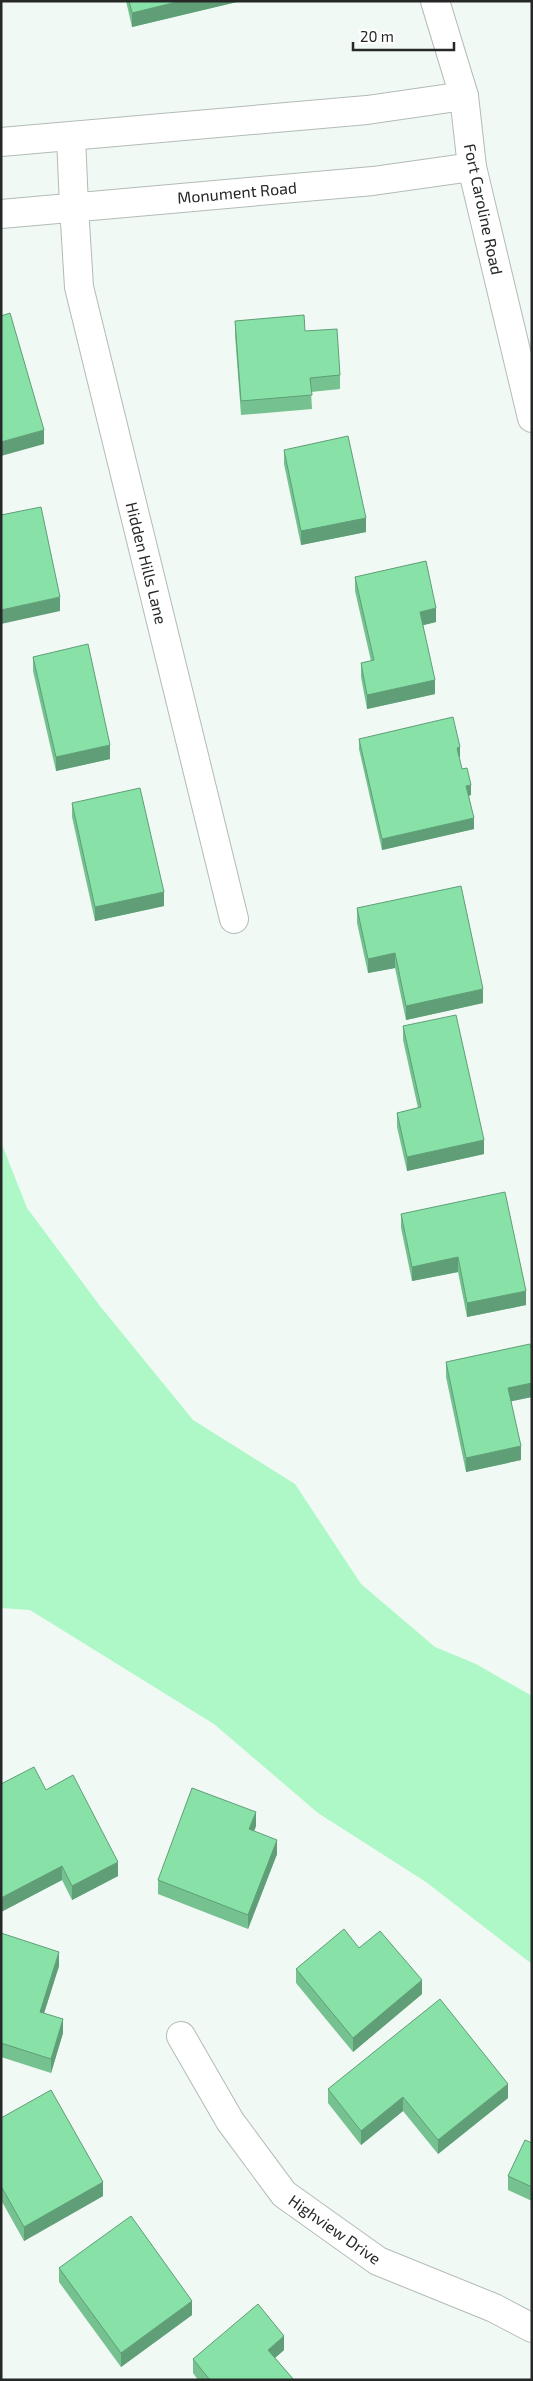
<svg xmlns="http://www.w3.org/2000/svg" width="533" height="2381" font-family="'Exo 2',sans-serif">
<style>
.green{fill:#adf8c6}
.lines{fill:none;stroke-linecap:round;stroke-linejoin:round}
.minor-casing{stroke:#b3bbb6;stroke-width:30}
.tertiary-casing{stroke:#b3bbb6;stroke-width:30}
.minor{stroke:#fff;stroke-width:28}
.tertiary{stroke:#fff;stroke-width:28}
.wall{fill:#75c290}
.shaded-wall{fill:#5f9e76}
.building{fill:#88e2a8;stroke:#5f9e76}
.labels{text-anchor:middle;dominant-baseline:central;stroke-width:5;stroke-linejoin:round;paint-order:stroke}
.street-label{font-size:16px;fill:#252826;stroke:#fff}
</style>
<rect width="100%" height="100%" fill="#f0f9f3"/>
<polygon class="green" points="1,1142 27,1208 100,1306 193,1420 295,1484 361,1584 435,1647 476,1664 532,1696 532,1964 426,1882 318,1813 214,1724 30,1610 1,1608"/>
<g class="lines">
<g class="minor-casing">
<g id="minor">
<polyline points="74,206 79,287 234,919"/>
<polyline points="181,2036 230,2121 284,2194 378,2261 494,2308 532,2328"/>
</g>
</g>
<g class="tertiary-casing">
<g id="tertiary">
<polyline points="435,1 464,96 472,167 532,418"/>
<polyline points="71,137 74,206"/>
<polyline points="1,142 367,110 464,96"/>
<polyline points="1,214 373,181 472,167"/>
</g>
</g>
<use href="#minor" class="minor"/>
<use href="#tertiary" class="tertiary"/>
</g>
<g class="wall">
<polygon points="126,1 241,1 132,27"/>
<polygon points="235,321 305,331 340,375 340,389 311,392 312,409 241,415 235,335"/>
<polygon points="284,450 366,532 301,545 284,464"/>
<polygon points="355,577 436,622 423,625 435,694 367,709 361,677 361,663 371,661 355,591"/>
<polygon points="33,657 110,759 56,771 33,671"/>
<polygon points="359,739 460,757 459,758 462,769 471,795 469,796 474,829 382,850 359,749"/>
<polygon points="72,803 164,906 95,921 72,817"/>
<polygon points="357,908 483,1003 406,1020 395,968 368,973 357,923"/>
<polygon points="403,1026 484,1154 407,1171 397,1127 397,1113 418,1108 403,1040"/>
<polygon points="401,1214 526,1305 467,1317 458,1272 412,1281 401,1228"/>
<polygon points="532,1351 532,1397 511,1401 521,1460 466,1472 446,1377 446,1362"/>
<polygon points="1,1784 46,1790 118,1876 72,1900 62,1880 1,1912"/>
<polygon points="256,1826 254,1831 277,1854 248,1929 158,1894 158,1880"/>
<polygon points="1,1933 59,1966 44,2013 63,2033 51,2073 1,2057"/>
<polygon points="359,1948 422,1994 353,2052 296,1983 296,1969"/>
<polygon points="328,2089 508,2098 438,2154 403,2111 361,2145 328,2103"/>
<polygon points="1,2118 103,2196 24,2241 1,2200"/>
<polygon points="532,2143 532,2201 508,2190 508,2176"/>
<polygon points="59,2268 192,2315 121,2367 59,2282"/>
<polygon points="284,2350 275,2358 294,2380 198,2380 193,2373 193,2359"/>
</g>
<g class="shaded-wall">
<polygon points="181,1 241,1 132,27 132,13"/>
<polygon points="44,430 44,444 1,456 1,442"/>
<polygon points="366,518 366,532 301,545 301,531"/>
<polygon points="60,597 60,611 1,624 1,610"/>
<polygon points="436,608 436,622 420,626 420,612"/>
<polygon points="435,680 435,694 367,709 367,695"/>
<polygon points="110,745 110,759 56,771 56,757"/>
<polygon points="460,747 460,757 457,758 457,748"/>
<polygon points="471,785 471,795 466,796 466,786"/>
<polygon points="474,818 474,829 382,850 382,839"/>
<polygon points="164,892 164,906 95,921 95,907"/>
<polygon points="395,953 395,968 368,973 368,959"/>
<polygon points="483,989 483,1003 406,1020 406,1006"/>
<polygon points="484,1140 484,1154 407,1171 407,1157"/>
<polygon points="458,1257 458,1272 412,1281 412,1267"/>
<polygon points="526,1291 526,1305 467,1317 467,1303"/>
<polygon points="532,1383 532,1397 508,1402 508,1388"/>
<polygon points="521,1446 521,1460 466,1472 466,1458"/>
<polygon points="256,1812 256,1826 249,1843 249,1829"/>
<polygon points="277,1840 277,1854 248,1929 248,1915"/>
<polygon points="118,1862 118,1876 72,1900 72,1886"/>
<polygon points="62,1866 62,1880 1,1912 1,1898"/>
<polygon points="59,1952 59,1966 40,2026 40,2012"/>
<polygon points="422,1980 422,1994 353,2052 353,2038"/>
<polygon points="63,2019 63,2033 51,2073 51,2059"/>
<polygon points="508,2084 508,2098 438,2154 438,2140"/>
<polygon points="403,2097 403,2111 361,2145 361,2131"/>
<polygon points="103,2182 103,2196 24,2241 24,2227"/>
<polygon points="192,2301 192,2315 121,2367 121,2353"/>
<polygon points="284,2336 284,2350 268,2364 268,2350"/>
</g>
<g class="building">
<polygon points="129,1 181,1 132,13"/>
<polygon points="10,313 44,430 1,442 1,316"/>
<polygon points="304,315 305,331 337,329 340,375 310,378 312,395 241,401 235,321"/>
<polygon points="348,436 366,518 301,531 284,450"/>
<polygon points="41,507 60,597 1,610 1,515"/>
<polygon points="426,561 436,608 420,612 435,680 367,695 361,663 374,660 355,577"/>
<polygon points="88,644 110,745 56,757 33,657"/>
<polygon points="453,717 460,747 457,748 462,769 467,768 471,785 466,786 474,818 382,839 359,739"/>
<polygon points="140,788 164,892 95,907 72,803"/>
<polygon points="461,886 483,989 406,1006 395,953 368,959 357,908"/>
<polygon points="456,1015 484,1140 407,1157 397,1113 421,1107 403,1026"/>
<polygon points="505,1192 526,1291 467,1303 458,1257 412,1267 401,1214"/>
<polygon points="530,1344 532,1351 532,1383 508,1388 521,1446 466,1458 446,1362"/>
<polygon points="34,1767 46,1790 73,1775 118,1862 72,1886 62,1866 1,1898 1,1784"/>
<polygon points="192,1788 256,1812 249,1829 277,1840 248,1915 158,1880"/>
<polygon points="344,1929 359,1948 380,1931 422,1980 353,2038 296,1969"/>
<polygon points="1,1933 59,1952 40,2012 63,2019 51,2059 1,2043"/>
<polygon points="440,1999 508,2084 438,2140 403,2097 361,2131 328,2089"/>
<polygon points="51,2090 103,2182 24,2227 1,2186 1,2118"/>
<polygon points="525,2140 532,2143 532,2187 508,2176"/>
<polygon points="131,2216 192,2301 121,2353 59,2268"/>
<polygon points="258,2304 284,2336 268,2350 294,2380 210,2380 193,2359"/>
</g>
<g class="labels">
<g class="street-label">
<text transform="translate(237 192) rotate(-5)">Monument Road</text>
<text transform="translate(484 209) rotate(78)">Fort Caroline Road</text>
<text transform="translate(147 563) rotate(76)">Hidden Hills Lane</text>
<text transform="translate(335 2229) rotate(35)">Highview Drive</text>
</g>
</g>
<rect width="533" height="2381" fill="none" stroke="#252826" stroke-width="5"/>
<path d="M353 42v8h101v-8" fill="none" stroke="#252826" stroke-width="2.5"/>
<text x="360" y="42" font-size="15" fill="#252826" stroke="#ffffff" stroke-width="4" paint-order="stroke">20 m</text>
</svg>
